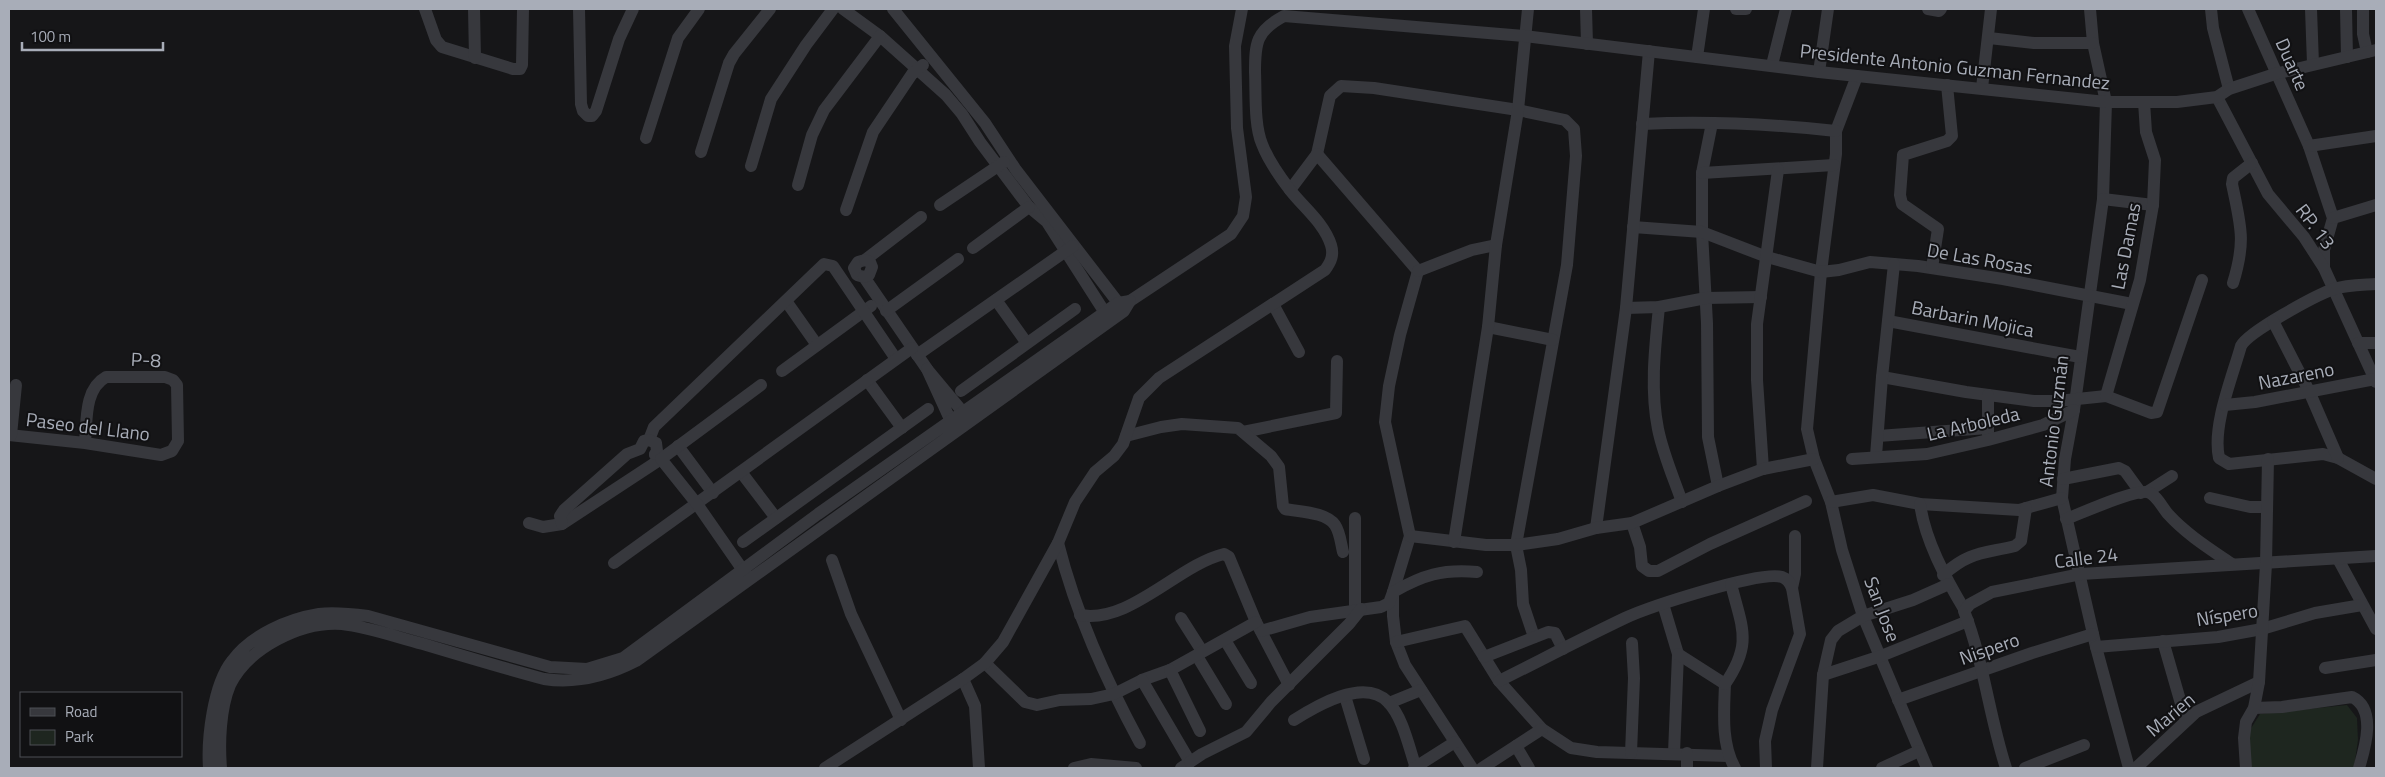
<svg xmlns="http://www.w3.org/2000/svg" width="2385" height="777" font-family="'Titillium Web',sans-serif">
<style>
.green{fill:#1e261f}
.lines{fill:none;stroke-linecap:round;stroke-linejoin:round}
.minor{stroke:#37383d;stroke-width:12}
.labels{text-anchor:middle;dominant-baseline:central;stroke-width:4;stroke-linejoin:round;paint-order:stroke}
.street-label{font-size:19px;fill:#a8adb8;stroke:#111113}
</style>
<rect width="100%" height="100%" fill="#161618"/>
<polygon class="green" points="2347,705 2357,718 2358,740 2354,768 2250,768 2248,733 2260,714"/>
<g class="lines">
<g class="minor">
<polyline points="425,9 436,40 442,47 513,69 520,69 522,65 523,9"/>
<polyline points="474,9 475,58"/>
<polyline points="579,9 581,104 583,111 588,116 592,116 596,111 619,39 633,9"/>
<polyline points="843,9 880,36 946,95 962,114 980,142 1029,207 1047,222 1109,319"/>
<polyline points="893,9 985,123 1016,170 1123,309"/>
<polyline points="1586,9 1587,44"/>
<polyline points="1736,9 1746,9"/>
<polyline points="1928,9 1939,11 1941,9"/>
<polyline points="2090,9 2093,43 2106,102 2103,199 2074,410 2065,459 2062,498 2096,647 2129,768"/>
<polyline points="2211,9 2213,28 2229,89"/>
<polyline points="2248,9 2309,146 2333,218 2324,250 2324,268"/>
<polyline points="2311,9 2313,64"/>
<polyline points="2346,9 2347,57"/>
<polyline points="2363,9 2363,34 2367,52"/>
<polyline points="1989,38 2034,43 2093,43"/>
<polyline points="1697,57 1704,9"/>
<polyline points="1772,65 1786,9"/>
<polyline points="1819,72 1828,9"/>
<polyline points="1857,76 1836,131 1836,154 1821,272 1807,429 1814,459 1831,502 1842,550 1863,616 1927,768"/>
<polyline points="1982,88 1991,9"/>
<polyline points="2217,97 2268,194 2304,237 2324,268 2376,382"/>
<polyline points="1712,123 1702,173 1702,232 1707,323 1708,437 1718,486"/>
<path d="M1642,124c65,-3 130,0 194,7"/>
<polyline points="646,138 678,38 699,9"/>
<polyline points="2309,146 2376,136"/>
<polyline points="701,152 729,63 734,54 770,9"/>
<polyline points="1317,154 1330,96 1341,86 1374,88 1518,110 1565,120 1574,129 1576,156 1567,265 1516,545 1521,570 1523,604 1534,637"/>
<polyline points="751,166 771,99 806,45 833,9"/>
<polyline points="1702,173 1834,165"/>
<polyline points="798,185 812,135 824,110 880,36"/>
<polyline points="1290,190 1317,154 1418,271"/>
<polyline points="2103,199 2153,205"/>
<polyline points="940,205 1004,162"/>
<polyline points="846,210 873,132 912,74 923,65"/>
<polyline points="921,217 865,260 858,262 854,268 857,275 864,277 927,369"/>
<polyline points="2333,218 2376,205"/>
<polyline points="1633,227 1702,232 1767,257 1821,272 1839,270 1870,262 1918,266 2003,279 2132,304"/>
<polyline points="973,248 1029,207"/>
<polyline points="1932,268 1938,229 1902,204 1900,195 1903,155 1947,141 1952,136 1947,85"/>
<polyline points="1418,271 1400,335 1389,386 1385,422 1410,536 1393,592 1393,616 1396,642 1405,665 1472,768"/>
<polyline points="1418,271 1472,250 1496,245"/>
<polyline points="864,277 869,275 872,267 870,262 865,260"/>
<path d="M2233,283c13,-42 8,-56 -1,-99l1,-6 19,-15"/>
<path d="M2376,284c-13,1 -30,1 -42,5 -18,6 -86,43 -93,57 -9,32 -29,80 -22,112l10,6 94,-10 15,4 38,21"/>
<polyline points="996,300 1026,342"/>
<polyline points="786,301 817,345"/>
<polyline points="1130,301 1231,234 1243,216 1246,197 1237,128 1235,46 1242,9"/>
<polyline points="1273,304 1299,352"/>
<path d="M1659,307c-4,40 -9,82 -1,122 5,25 16,50 24,73"/>
<polyline points="1626,308 1659,307 1706,298 1761,297"/>
<polyline points="886,311 958,259"/>
<polyline points="1888,321 2080,357"/>
<polyline points="2273,321 2309,391 2338,458"/>
<polyline points="1488,327 1553,340"/>
<polyline points="2358,343 2376,343"/>
<polyline points="917,355 1073,246"/>
<polyline points="782,371 871,306"/>
<polyline points="1882,377 1966,392 2034,401 2058,401 2106,396 2151,413 2157,412 2202,280"/>
<polyline points="867,380 902,428"/>
<polyline points="961,391 1075,309"/>
<polyline points="1988,395 1988,435"/>
<polyline points="2106,396 2140,280 2153,205 2155,160 2146,132 2144,102"/>
<polyline points="2225,405 2255,402 2375,379"/>
<polyline points="954,428 927,369 967,417"/>
<polyline points="1243,432 1336,413 1337,361"/>
<path d="M9,435l76,8 76,12 11,-4 6,-10 -1,-56 -4,-5 -8,-3h-59c-22,12 -19,44 -21,66"/>
<polyline points="11,435 16,385"/>
<path d="M1126,436l35,-9 21,-3 56,4 33,28 8,11 4,39 2,3c15,3 41,3 50,16 5,7 6,19 8,27"/>
<polyline points="1878,436 1988,428"/>
<polyline points="649,440 654,427 824,264 833,266 896,359"/>
<polyline points="678,446 713,493"/>
<polyline points="1876,456 1882,377 1894,264"/>
<polyline points="1852,459 1927,454 1988,440 2043,425 2074,410"/>
<polyline points="1763,469 1757,380 1757,324 1778,170"/>
<polyline points="741,472 776,518"/>
<polyline points="2063,479 2119,468 2125,471 2141,493"/>
<polyline points="2147,492 2172,476"/>
<polyline points="2210,498 2250,507 2267,507"/>
<polyline points="1831,502 1873,495 1920,504 2019,510 2062,498"/>
<path d="M1920,504c5,36 25,73 44,105"/>
<path d="M2066,519c16,-6 67,-29 81,-27 9,2 15,15 21,22 18,20 42,35 64,50"/>
<polyline points="529,523 543,527 562,524 661,459 655,455"/>
<polyline points="1632,523 1640,547 1642,566 1649,571 1658,571 1710,544 1806,501"/>
<polyline points="562,524 560,516 564,510 627,454 640,449 644,441 649,440 656,443 657,451 655,454"/>
<polyline points="1596,528 1626,308 1649,51"/>
<polyline points="1410,536 1486,545 1516,545 1558,539 1596,528 1632,523 1718,486 1763,469 1814,459"/>
<polyline points="743,542 928,409"/>
<polyline points="1454,542 1488,327 1496,245 1518,110 1528,9"/>
<path d="M1058,543c18,71 47,135 82,200"/>
<polyline points="2338,559 2376,629"/>
<polyline points="832,560 851,614 901,720"/>
<polyline points="614,563 912,348"/>
<path d="M1943,575c27,-24 40,-21 72,-29l6,-5 5,-33"/>
<polyline points="747,576 697,504 661,459 761,385"/>
<polyline points="1792,588 1795,574 1795,536"/>
<polyline points="1663,604 1678,654 1674,753"/>
<polyline points="1355,610 1355,518"/>
<path d="M1080,615c50,9 98,-50 144,-61l5,3 27,65 33,63"/>
<polyline points="1181,618 1202,651"/>
<path d="M1261,631l49,-14 71,-10 8,-4 4,-11c30,-17 49,-23 84,-20"/>
<polyline points="1225,640 1251,683"/>
<polyline points="2163,641 2186,721"/>
<polyline points="1396,642 1465,626 1499,681 1542,729 1571,748 1597,752 1728,756"/>
<polyline points="2096,647 2218,637 2262,629 2315,613 2362,605"/>
<path d="M1678,654l47,30c-1,27 -4,60 10,84"/>
<polyline points="1197,656 1226,704"/>
<polyline points="1484,657 1548,632 1555,633 1563,649"/>
<polyline points="985,663 1025,702 1037,705 1060,700 1091,699 1114,694 1142,680 1170,670 1256,622"/>
<polyline points="2325,668 2376,660"/>
<polyline points="1170,670 1200,731"/>
<polyline points="1823,675 1831,640 1838,631 1863,616 1913,600 1949,584"/>
<polyline points="963,679 975,706 979,768"/>
<polyline points="1142,680 1190,762 1181,768"/>
<path d="M1499,681c42,-21 84,-43 126,-63 24,-11 136,-48 157,-41 6,2 8,6 10,11l8,46 -28,76 -7,31 1,27"/>
<path d="M1725,684c28,-41 17,-56 6,-100"/>
<polyline points="1345,696 1364,759"/>
<polyline points="1898,700 2032,653 2093,634"/>
<polyline points="1389,703 1421,690"/>
<path d="M2254,708l28,-1 70,-10c25,12 13,51 7,71"/>
<path d="M1294,720c22,-14 70,-43 94,-18 15,15 21,46 28,66"/>
<polyline points="1516,746 1529,768"/>
<polyline points="1631,753 1634,678 1632,643"/>
<polyline points="1190,762 1202,754 1246,732 1271,702 1349,624 1361,609"/>
<path d="M209,768c-2,-29 4,-83 23,-107 19,-26 56,-42 87,-47 16,-2 33,0 49,2l182,51 37,2 36,-11 195,-144 300,-211 12,-2 -6,10 -488,350c-29,15 -59,23 -92,18 -41,-11 -81,-23 -121,-35 -27,-7 -54,-17 -81,-20 -41,-3 -94,24 -112,61 -10,24 -11,58 -9,83"/>
<path d="M825,768l138,-89 22,-16 18,-21 55,-99 17,-41 20,-30 19,-16 9,-12 16,-46 20,-20 166,-108c6,-8 9,-15 6,-25 -7,-22 -27,-37 -41,-55 -10,-13 -22,-30 -28,-46 -8,-19 -6,-51 -7,-72 0,-29 1,-41 29,-56l240,20 295,36 287,30h71l40,-5 12,-8 46,-15 101,-24"/>
<polyline points="1074,768 1091,764 1136,768"/>
<polyline points="1414,768 1455,742"/>
<polyline points="1482,768 1542,729"/>
<polyline points="1687,768 1687,753"/>
<polyline points="1817,768 1823,675 1881,656 1968,621"/>
<polyline points="1882,768 1919,751"/>
<path d="M2006,768c-17,-52 -22,-106 -42,-157l6,-7 22,-12 89,-18 295,-18"/>
<polyline points="2025,768 2084,745"/>
<polyline points="2136,768 2196,712 2259,682"/>
<polyline points="2246,768 2244,738 2246,722 2254,708 2259,682 2266,564 2268,459"/>
</g>
</g>
<g class="labels">
<g class="street-label">
<text transform="translate(2293 64) rotate(66)">Duarte</text>
<text transform="translate(1955 66) rotate(6)">Presidente Antonio Guzman Fernandez</text>
<text transform="translate(2316 226) rotate(53)">RP. 13</text>
<text transform="translate(2125 246) rotate(-79)">Las Damas</text>
<text transform="translate(1980 258) rotate(10)">De Las Rosas</text>
<text transform="translate(1973 318) rotate(11)">Barbarin Mojica</text>
<text transform="translate(146 359) rotate(3)">P-8</text>
<text transform="translate(2296 375) rotate(-11)">Nazareno</text>
<text transform="translate(2053 421) rotate(-83)">Antonio Guzmán</text>
<text transform="translate(1973 423) rotate(-13)">La Arboleda</text>
<text transform="translate(88 426) rotate(7)">Paseo del Llano</text>
<text transform="translate(2086 557) rotate(-7)">Calle 24</text>
<text transform="translate(1883 609) rotate(69)">San Jose</text>
<text transform="translate(2227 614) rotate(-9)">Níspero</text>
<text transform="translate(1989 648) rotate(-19)">Nispero</text>
<text transform="translate(2170 714) rotate(-40)">Marien</text>
</g>
</g>
<rect width="2385" height="777" fill="none" stroke="#a8adb8" stroke-width="20"/>
<rect x="20" y="692" width="162" height="65" fill="#111113" stroke="#4d4f55"/>
<rect x="30" y="708" width="25" height="8" fill="#37383d" stroke="#4d4f55"/>
<text x="65" y="717" font-size="15" fill="#a8adb8">Road</text>
<rect x="30" y="730" width="25" height="15" fill="#1e261f" stroke="#4d4f55"/>
<text x="65" y="742" font-size="15" fill="#a8adb8">Park</text>
<path d="M22 42v8h141v-8" fill="none" stroke="#a8adb8" stroke-width="2.5"/>
<text x="30" y="42" font-size="15" fill="#a8adb8" stroke="#111113" stroke-width="4" paint-order="stroke">100 m</text>
</svg>
